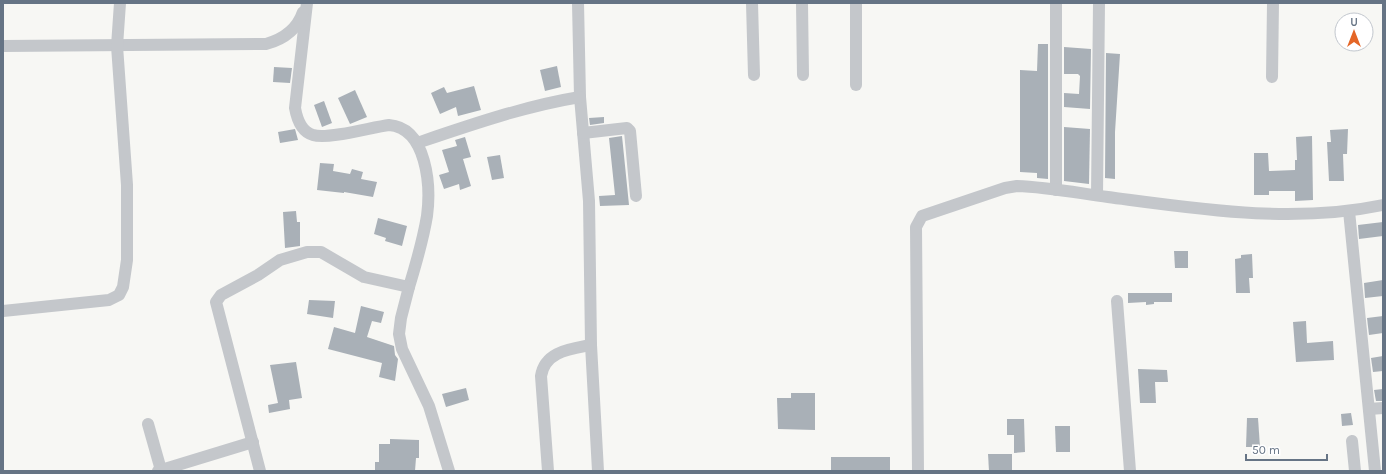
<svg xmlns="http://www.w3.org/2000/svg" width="1386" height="474" font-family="Karla,sans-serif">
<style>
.building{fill:#a9b0b7}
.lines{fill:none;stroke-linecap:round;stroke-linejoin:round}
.minor{stroke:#c4c7cb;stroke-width:12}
</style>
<rect width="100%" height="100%" fill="#f7f7f4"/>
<g class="building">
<polygon points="1038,44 1048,44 1048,179 1037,178 1037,173 1020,172 1020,70 1037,71"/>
<polygon points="1064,47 1091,49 1090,109 1064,107 1064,93 1079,94 1080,76 1078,74 1064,74"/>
<polygon points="1106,53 1120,54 1115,132 1115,179 1105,178"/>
<polygon points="557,66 561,87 545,91 540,70"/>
<polygon points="274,67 292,68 290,83 273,82"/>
<polygon points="474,86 481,110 458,116 456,107 440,114 431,93 444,87 447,93"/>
<polygon points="355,90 367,117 350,124 338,98"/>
<polygon points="324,101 332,123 322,127 314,105"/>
<polygon points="604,117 604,123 590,125 589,118"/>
<polygon points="1064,127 1090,129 1089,184 1064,181"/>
<polygon points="295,129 298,140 280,143 278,132"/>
<polygon points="1348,129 1347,154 1343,154 1344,181 1329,181 1327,142 1331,142 1330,130"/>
<polygon points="622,136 629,205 600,206 599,196 615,195 609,138"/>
<polygon points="1312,136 1313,200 1295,201 1295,191 1269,191 1269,195 1254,195 1254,153 1268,153 1269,171 1295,170 1295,160 1297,160 1296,137"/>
<polygon points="465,137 471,157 463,159 471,186 460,190 459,184 444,189 439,175 449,172 442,150 457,146 455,140"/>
<polygon points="500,155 504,178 492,180 487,157"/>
<polygon points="320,163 334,164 333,171 350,174 352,169 363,172 361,179 377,182 373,197 344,192 344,193 317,190"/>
<polygon points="296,211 297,222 300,222 300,246 285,248 283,212"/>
<polygon points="378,218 407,226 402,246 385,241 386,238 374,234"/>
<polygon points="1383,222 1383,236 1359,239 1358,225"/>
<polygon points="1174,251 1188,251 1188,268 1175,268"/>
<polygon points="1252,254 1253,278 1249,278 1250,293 1236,293 1235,259 1241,258 1241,255"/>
<polygon points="1383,280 1383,296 1365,298 1364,283"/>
<polygon points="1128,293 1172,293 1172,302 1154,302 1154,304 1146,305 1146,302 1128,303"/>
<polygon points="309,300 335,301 333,318 307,314"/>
<polygon points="361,306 384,312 381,323 372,321 367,337 394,346 395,355 398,359 395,381 379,377 382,363 328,349 334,327 355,333"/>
<polygon points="1383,316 1383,333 1369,335 1367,318"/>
<polygon points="1306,321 1307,343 1333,341 1334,360 1296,362 1293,322"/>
<polygon points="1383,356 1383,371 1373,372 1371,358"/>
<polygon points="296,362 302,398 289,400 290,409 269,413 268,405 278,403 270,365"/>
<polygon points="1138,369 1167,370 1168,382 1155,382 1156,403 1140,403"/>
<polygon points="466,388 469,400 446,407 442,394"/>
<polygon points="1383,389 1383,401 1376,401 1374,390"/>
<polygon points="791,393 815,393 815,430 778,429 777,398 791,398"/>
<polygon points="1351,413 1353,425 1342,426 1341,414"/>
<polygon points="1247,418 1258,418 1260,447 1246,447"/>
<polygon points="1007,419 1024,419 1025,452 1014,453 1014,435 1007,435"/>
<polygon points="1055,426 1070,426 1070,452 1056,452"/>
<polygon points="390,439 419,440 419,458 416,458 415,471 375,471 375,462 379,462 379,444 390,444"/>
<polygon points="988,454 1012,454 1012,471 989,471"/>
<rect x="831" y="457" width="59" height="14"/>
</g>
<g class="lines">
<g class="minor">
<path d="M307,3l-12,105c2,11 7,24 18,27 15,5 59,-8 76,-10 38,3 42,61 38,91 -4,24 -11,48 -18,71"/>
<polyline points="578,3 580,97 589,201 591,345 598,471"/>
<polyline points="752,3 754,75"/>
<polyline points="802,3 803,75"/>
<polyline points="856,3 856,85"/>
<polyline points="1056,3 1056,190"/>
<path d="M3,46l263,-2c18,-5 31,-14 37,-32"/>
<polyline points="1272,77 1273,3"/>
<polyline points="583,133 627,128 630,131 636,196"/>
<path d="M417,143c53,-18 108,-37 163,-46"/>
<polyline points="1097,195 1099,3"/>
<polyline points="1349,211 1375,471"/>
<polyline points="1117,301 1130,471"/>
<polyline points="3,311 109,300 119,295 123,287 127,260 127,185 117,46 120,3"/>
<polyline points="1369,409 1383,408"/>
<polyline points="148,424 161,470"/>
<polyline points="1352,441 1355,471"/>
<polyline points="158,471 253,442"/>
<polyline points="260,471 216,302 221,295 258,275 280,260 307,252 321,252 364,277 409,287 401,318 399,334 402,349 429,406 449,471"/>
<path d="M548,471l-7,-95c4,-25 30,-27 50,-31"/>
<path d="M918,471l-2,-244 6,-11 83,-28 12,-2c30,1 61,7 91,11 91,12 184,27 275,8"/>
</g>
</g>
<rect width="1386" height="474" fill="none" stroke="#667485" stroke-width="8"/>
<g transform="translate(1354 32)"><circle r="19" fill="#ffffff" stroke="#c2c7ce"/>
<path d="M0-3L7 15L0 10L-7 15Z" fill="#e46627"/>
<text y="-6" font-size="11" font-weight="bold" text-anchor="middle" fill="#667485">U</text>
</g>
<path d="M1246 454v6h81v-6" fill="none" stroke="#667485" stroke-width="2"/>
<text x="1252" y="454" font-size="12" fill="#667485" stroke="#ffffff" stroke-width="3" paint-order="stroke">50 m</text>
</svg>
